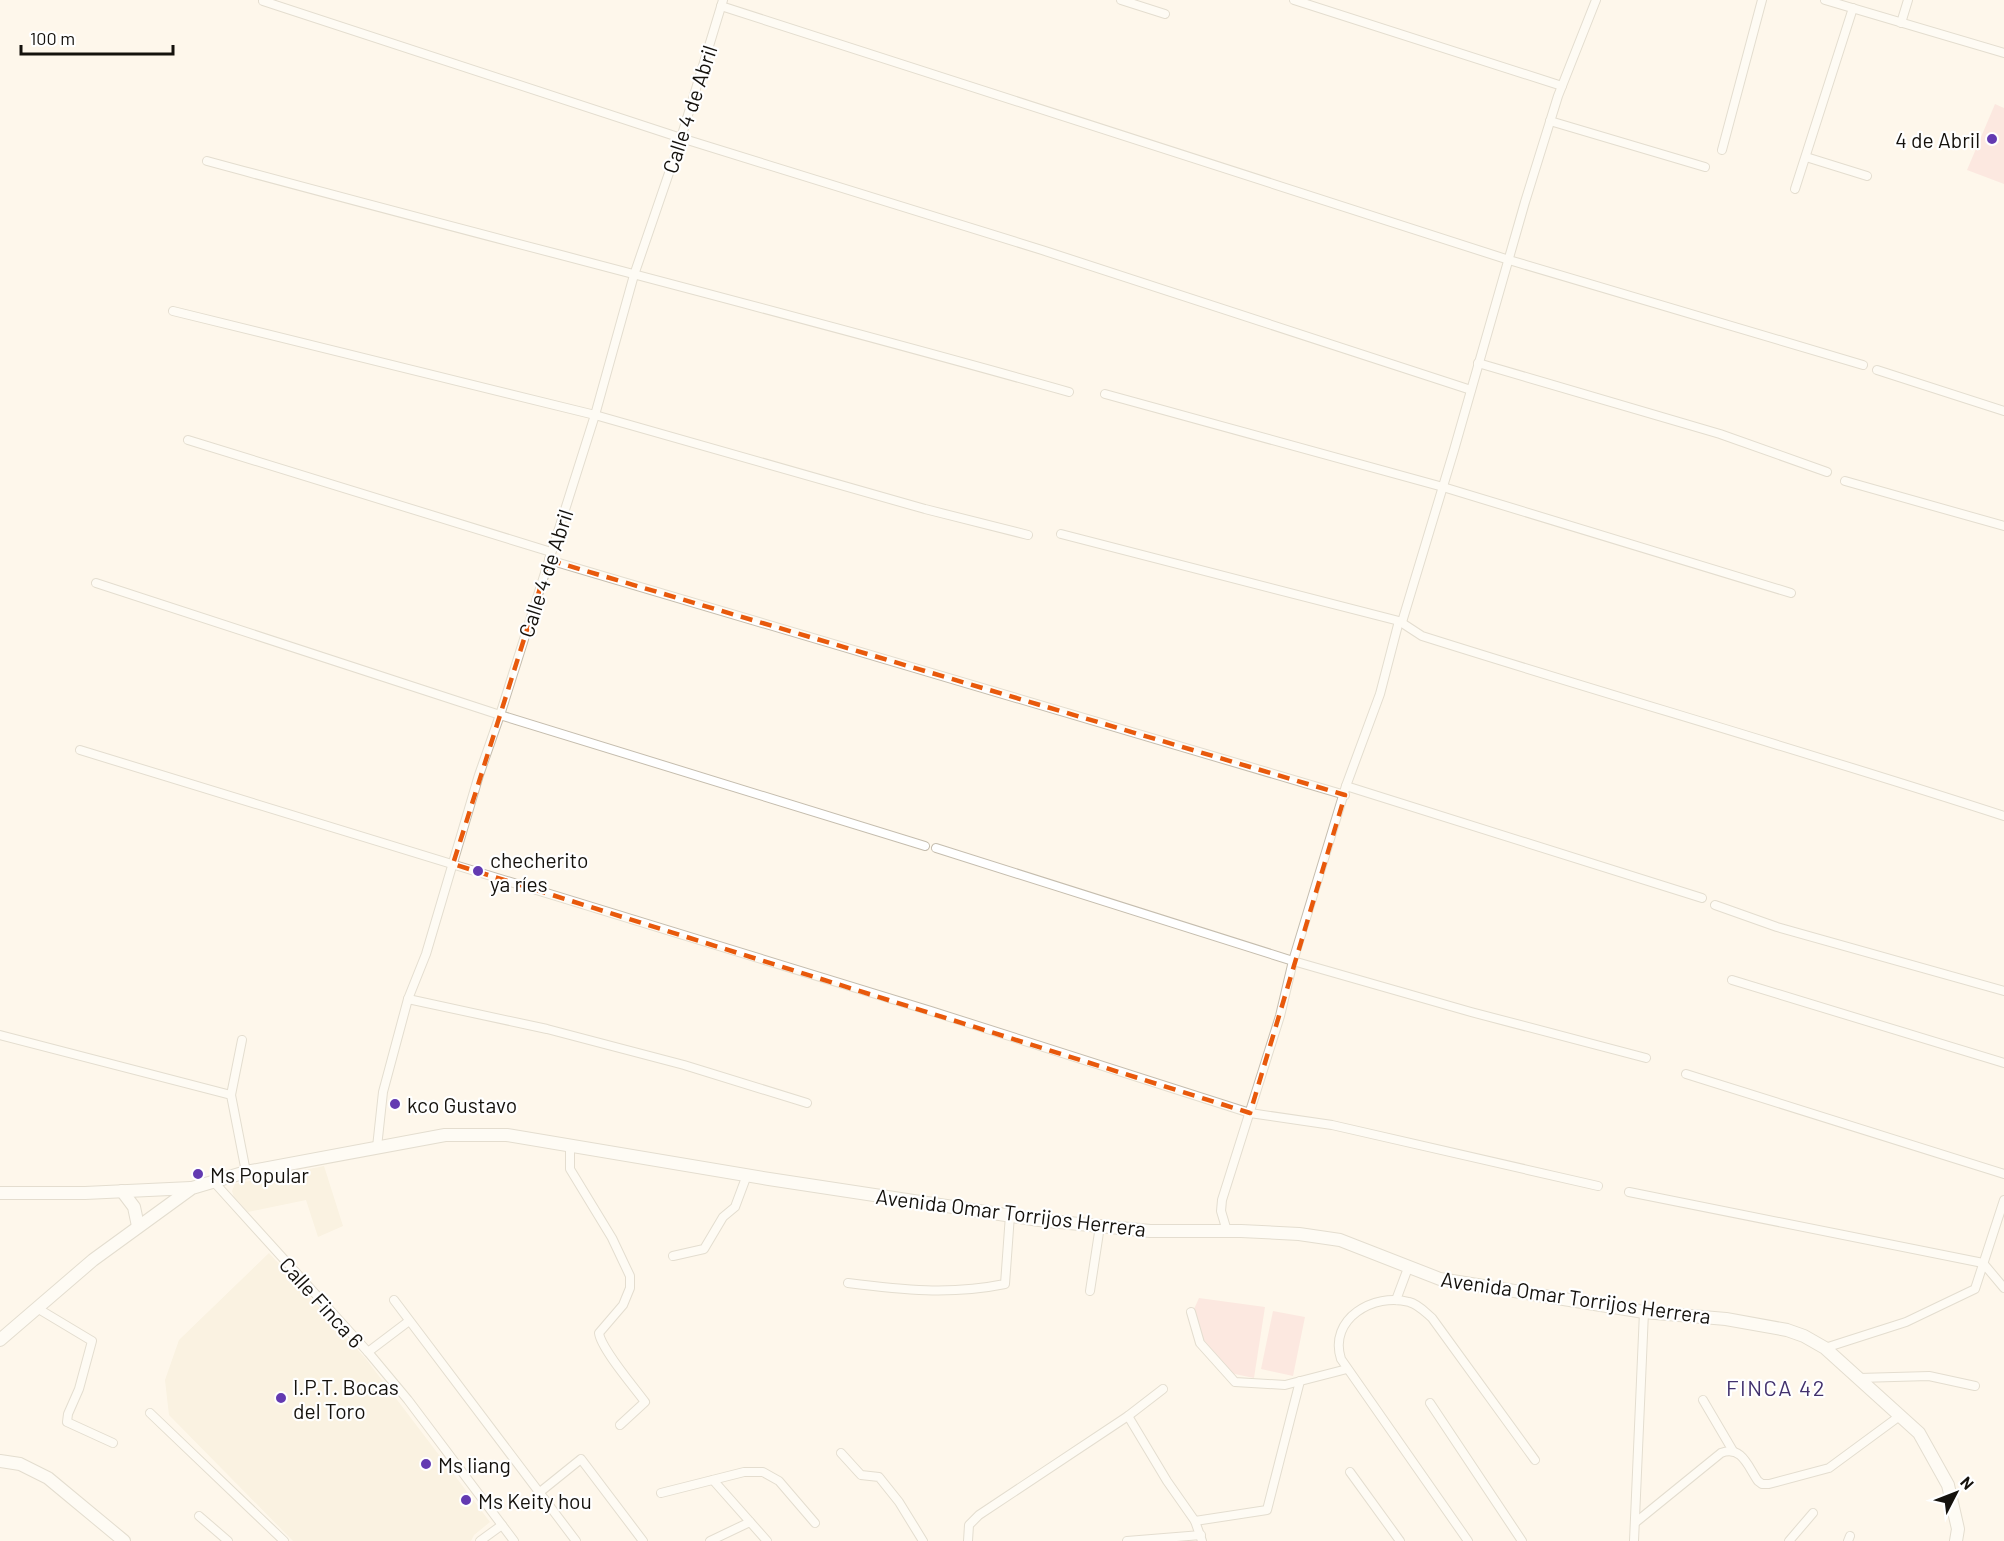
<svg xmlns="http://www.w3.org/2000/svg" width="2004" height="1541" font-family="Barlow,sans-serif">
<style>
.built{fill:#f6ead4}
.green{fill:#fad6d3}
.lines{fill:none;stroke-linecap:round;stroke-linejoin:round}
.street-casing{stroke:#c5bdae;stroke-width:10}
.secondary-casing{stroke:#c5bdae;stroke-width:14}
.street{stroke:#fff;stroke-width:8}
.secondary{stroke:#fff;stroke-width:12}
.marked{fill:none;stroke:#e8590c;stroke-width:4.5;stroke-dasharray:12 8;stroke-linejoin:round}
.poi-dot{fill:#633ab1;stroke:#fff;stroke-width:2}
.labels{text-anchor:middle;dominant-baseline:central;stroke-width:4.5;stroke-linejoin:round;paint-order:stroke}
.street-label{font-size:21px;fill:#15120d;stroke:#fff}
.poi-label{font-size:21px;fill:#15120d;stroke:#fff;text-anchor:start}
.neighbourhood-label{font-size:22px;letter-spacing:1.5px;fill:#42316d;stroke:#fff}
</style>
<rect width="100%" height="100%" fill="#fef7eb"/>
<g class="built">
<polygon points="324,1166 343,1226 318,1237 306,1200 248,1212 234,1197 232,1191 235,1184"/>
<polygon points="269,1253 366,1359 490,1522 474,1535 471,1541 293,1541 169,1415 165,1380 179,1340"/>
</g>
<g class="green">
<polygon points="1995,104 2004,108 2004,184 1967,170"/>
<polygon points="1199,1298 1265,1307 1254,1378 1230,1373 1203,1342 1194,1309"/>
<polygon points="1273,1311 1305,1317 1293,1376 1261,1369"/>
</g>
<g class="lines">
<g class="street-casing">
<g id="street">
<polyline points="1121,0 1165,14"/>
<polyline points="1294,0 1562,86"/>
<polyline points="1825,0 2004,53"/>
<polyline points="263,1 681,138 1042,250 1471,390"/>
<polyline points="721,6 1509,260 1863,365"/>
<polyline points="1901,23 1908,0"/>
<polyline points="1550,121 1705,167"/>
<polyline points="1722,150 1762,0"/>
<polyline points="1806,157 1867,176"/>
<path d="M207,161c287,78 576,150 862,231"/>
<polyline points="1795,189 1853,8"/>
<polyline points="173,311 595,415 925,509 1028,535"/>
<polyline points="1478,363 1720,434 1827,472"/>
<polyline points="1877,370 2004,411"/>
<polyline points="1105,394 1443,487 1791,593"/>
<polyline points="188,440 551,552 549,560 1345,795"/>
<polyline points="1845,481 2004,526"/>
<path d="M1061,534l338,87 23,15c193,61 389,117 582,180"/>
<polyline points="96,583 500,715 925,846"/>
<polyline points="80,750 931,1011 1250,1113 1332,1125 1598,1186"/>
<polyline points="1346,786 1702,898"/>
<polyline points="936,848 1293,961 1471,1012 1646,1058"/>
<polyline points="1715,905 1777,927 2004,991"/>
<polyline points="1732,980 2004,1063"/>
<polyline points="408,999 547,1029 684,1065 807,1103"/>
<polyline points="0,1035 231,1095"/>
<polyline points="242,1040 231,1095 246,1172"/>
<polyline points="1686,1074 2004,1174"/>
<path d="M570,1145v24l42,69 18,38v12l-7,17 -24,28c2,16 36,55 46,69l-25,23"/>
<polyline points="377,1147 383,1092 408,999 426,954 479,775 500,715 595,415 634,275 681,138 723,0"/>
<polyline points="213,1181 368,1352 408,1400 514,1541"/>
<polyline points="1629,1192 1983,1263 2004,1288"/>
<polyline points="1227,1231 1221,1211 1222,1200 1280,1016 1293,961 1346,786 1380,694 1399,621 1402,622 1454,450 1525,202 1558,96 1596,0"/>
<polyline points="673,1256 704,1249 723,1217 735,1207 747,1175"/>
<path d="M848,1283c54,7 103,12 157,1l5,-69"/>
<polyline points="1090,1291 1100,1226"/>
<polyline points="394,1300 576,1541"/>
<polyline points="1396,1300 1408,1268"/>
<polyline points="37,1308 92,1341 79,1389 68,1414 67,1422 113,1443"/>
<polyline points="1191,1312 1200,1343 1235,1382 1285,1385 1347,1369"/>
<polyline points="1825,1348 1906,1322 1975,1289 2004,1200"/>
<polyline points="368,1352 409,1321"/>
<polyline points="1859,1378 1929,1376 1975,1386"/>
<polyline points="1703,1400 1733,1451"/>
<polyline points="1430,1403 1522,1541"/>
<polyline points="150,1413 284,1541"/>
<polyline points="1128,1416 1167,1481 1195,1521 1202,1541"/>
<polyline points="841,1453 861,1475 879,1477 899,1502 923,1541"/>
<polyline points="1350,1472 1400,1541"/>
<polyline points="713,1480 767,1541"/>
<polyline points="540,1492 581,1459 643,1541"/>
<polyline points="661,1493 744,1472 763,1472 779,1481 815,1523"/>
<polyline points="199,1516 228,1541"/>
<polyline points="1195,1521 1267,1510 1300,1381"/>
<path d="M1636,1522l85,-69c21,-8 27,14 37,28l4,3h7l60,-16 72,-53"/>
<polyline points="480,1541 502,1525"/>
<polyline points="710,1541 750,1522"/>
<polyline points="968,1541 969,1525 979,1515 1128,1416 1163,1389"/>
<polyline points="1127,1541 1201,1535"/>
<path d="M1468,1541l-127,-182c-13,-40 33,-67 68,-57 9,2 16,10 23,16l103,142"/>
<polyline points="1634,1541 1644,1312"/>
<polyline points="1789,1541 1813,1513"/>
<polyline points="1848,1541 1850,1536"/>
</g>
</g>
<g class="secondary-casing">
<g id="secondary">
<polyline points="122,1191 134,1207 138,1226"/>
<polyline points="0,1193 85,1193 191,1188"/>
<polyline points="0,1340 93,1260 192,1188 246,1172 445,1135 507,1135 769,1179 1039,1220 1150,1231 1241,1231 1299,1234 1340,1240 1440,1279 1644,1312 1726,1319 1787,1330 1804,1336 1825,1348 1919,1433 1948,1485 1958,1529 1956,1541"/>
<polyline points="0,1461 20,1464 48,1478 124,1541"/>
</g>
</g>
<use href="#street" class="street"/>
<use href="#secondary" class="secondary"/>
</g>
<path d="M0 0H2004V1541H0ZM549,560l796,235 -95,318 -797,-249z" fill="#fef7eb" fill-opacity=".55" fill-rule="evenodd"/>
<path class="marked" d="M549,560l796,235 -95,318 -797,-249z"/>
<g class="poi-dot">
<circle cx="1992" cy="139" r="6"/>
<circle cx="478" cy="871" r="6"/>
<circle cx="395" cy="1104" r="6"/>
<circle cx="198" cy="1174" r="6"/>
<circle cx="281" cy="1398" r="6"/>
<circle cx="426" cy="1464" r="6"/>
<circle cx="466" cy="1500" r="6"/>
</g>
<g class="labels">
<g class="street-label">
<text transform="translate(689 109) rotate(-72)">Calle 4 de Abril</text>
<text transform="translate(545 573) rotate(-72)">Calle 4 de Abril</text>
<text transform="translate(1011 1212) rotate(7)">Avenida Omar Torrijos Herrera</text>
<text transform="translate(1576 1297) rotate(8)">Avenida Omar Torrijos Herrera</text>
<text transform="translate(322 1302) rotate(48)">Calle Finca 6</text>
</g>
<g class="poi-label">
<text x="1980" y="139" text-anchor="end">4 de Abril</text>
<text x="490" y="859">checherito<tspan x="490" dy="24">ya ríes</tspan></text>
<text x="407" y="1104">kco Gustavo</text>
<text x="210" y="1174">Ms Popular</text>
<text x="293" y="1386">I.P.T. Bocas<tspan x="293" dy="24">del Toro</tspan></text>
<text x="438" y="1464">Ms liang</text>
<text x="478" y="1500">Ms Keity hou</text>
</g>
<g class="neighbourhood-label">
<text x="1776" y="1387">FINCA 42</text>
</g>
</g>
<g transform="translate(1956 1493) rotate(48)" stroke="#ffffff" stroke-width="4.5" paint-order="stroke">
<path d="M0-4.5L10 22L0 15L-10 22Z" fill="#15120d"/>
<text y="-9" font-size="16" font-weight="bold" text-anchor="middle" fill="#15120d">N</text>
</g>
<path d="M21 45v9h152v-9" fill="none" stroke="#15120d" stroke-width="3"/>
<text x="30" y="45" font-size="18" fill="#15120d" stroke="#ffffff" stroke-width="4.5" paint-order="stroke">100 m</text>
</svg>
